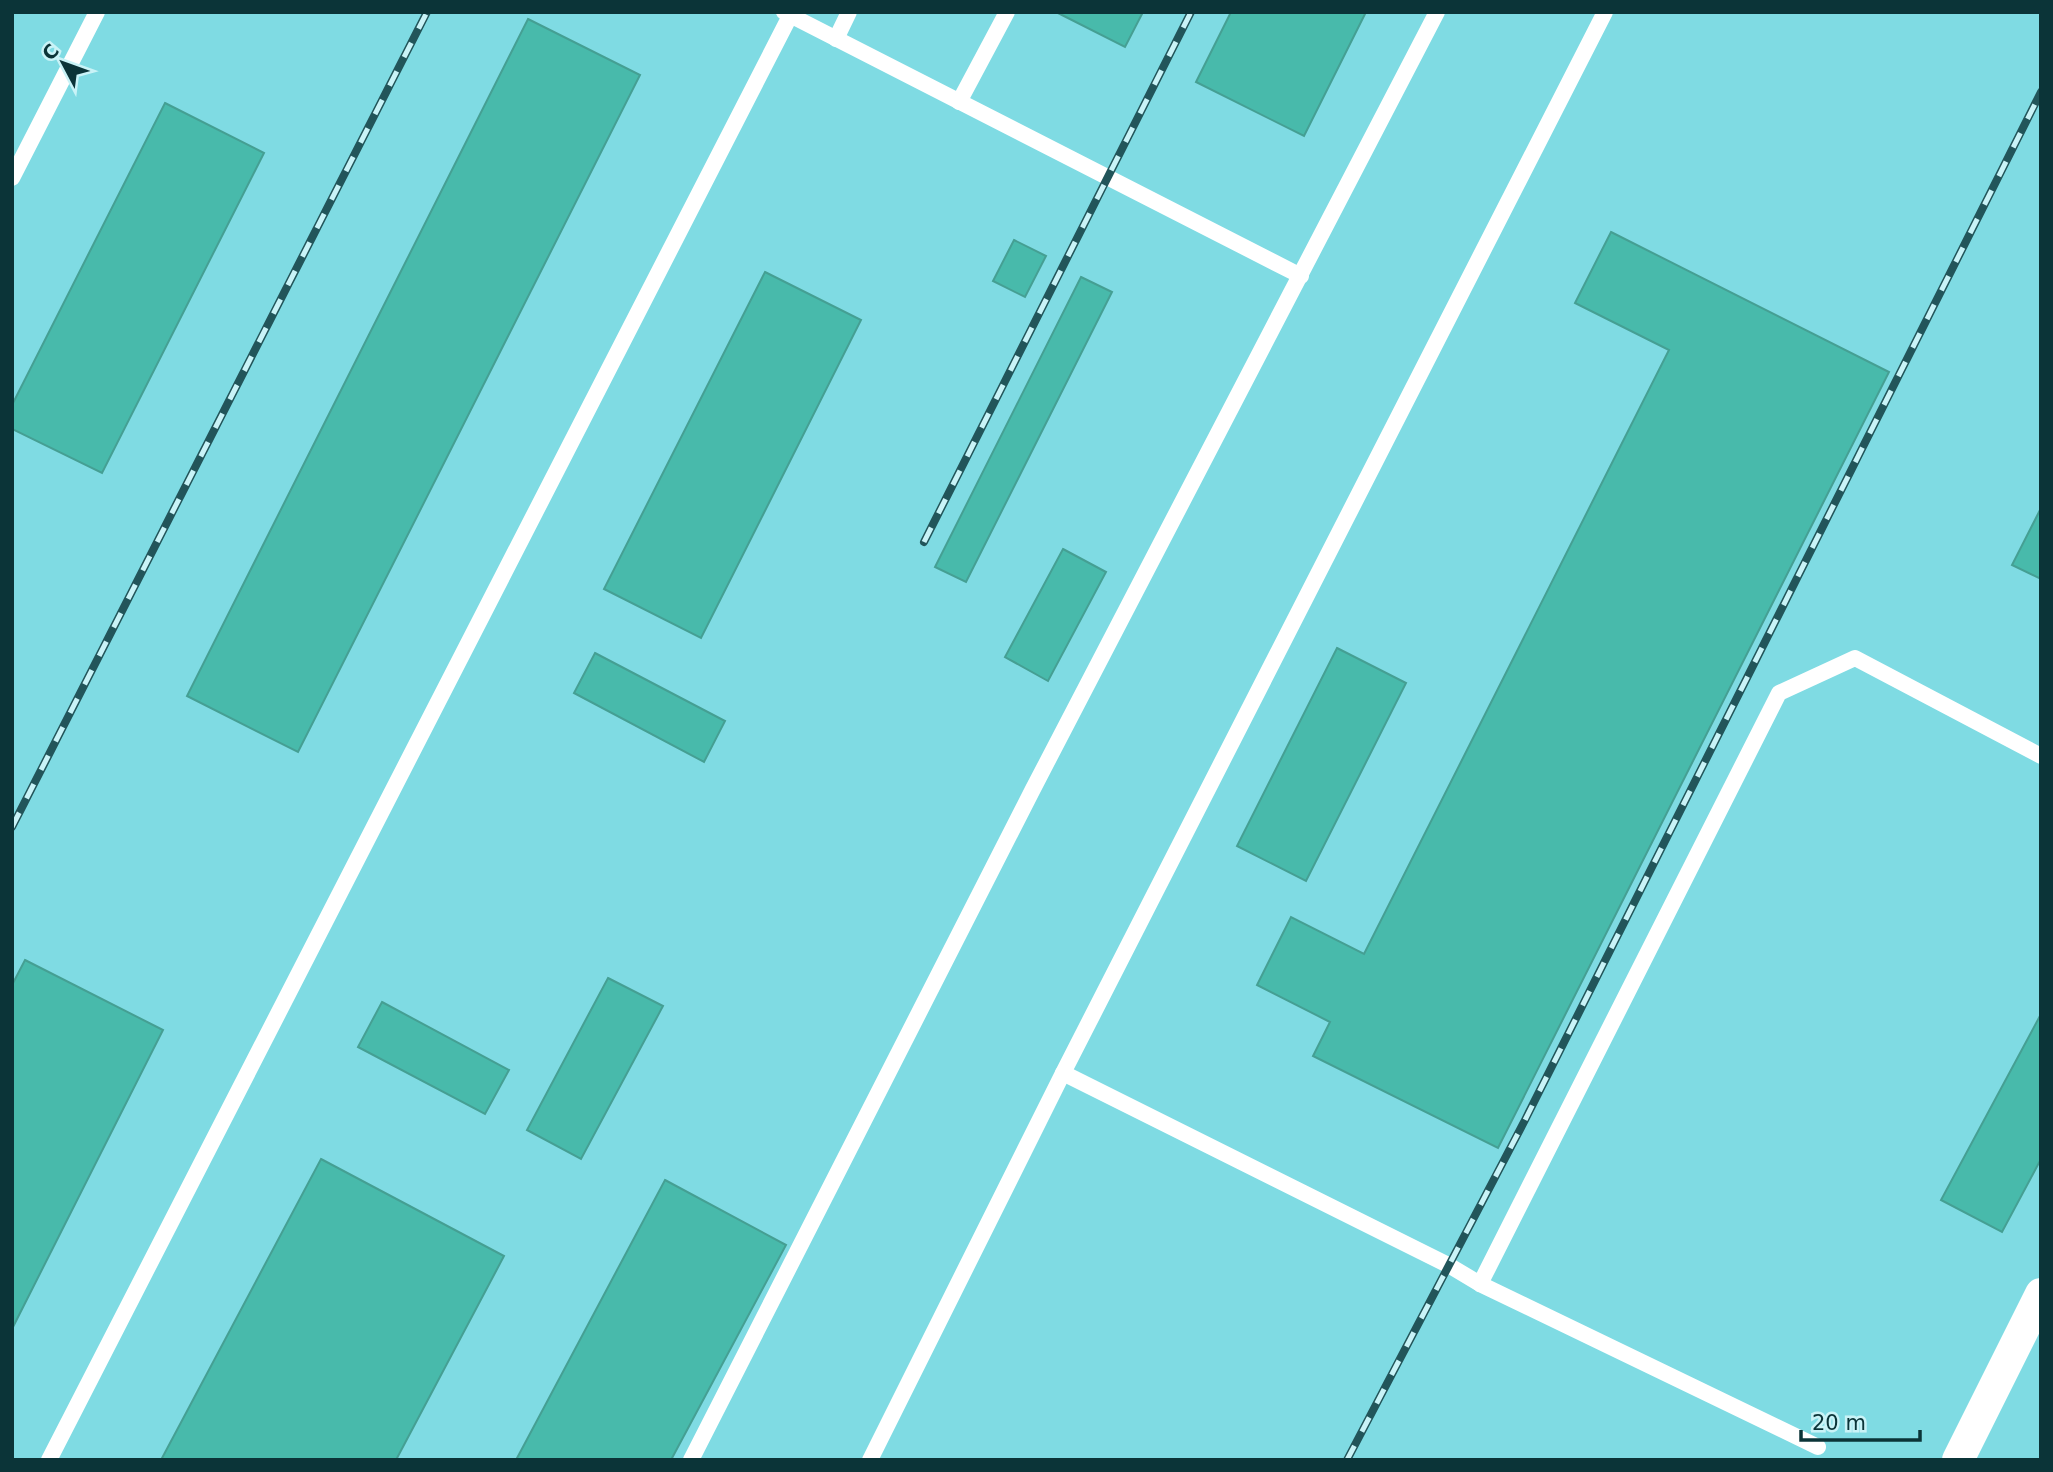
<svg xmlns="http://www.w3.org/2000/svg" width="2053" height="1472" font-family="'DejaVu Sans',sans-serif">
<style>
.building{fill:#48baab;stroke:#459f93;stroke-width:2}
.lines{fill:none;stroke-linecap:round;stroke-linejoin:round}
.lane{stroke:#fff;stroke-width:16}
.street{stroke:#fff;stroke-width:32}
.rail-casing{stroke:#22555a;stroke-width:8}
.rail{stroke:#c9f3f7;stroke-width:5;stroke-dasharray:16;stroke-linecap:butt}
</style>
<rect width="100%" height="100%" fill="#7fdbe3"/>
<g class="building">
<polygon points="1056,12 1143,12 1125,47"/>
<polygon points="1231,12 1366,12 1304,136 1196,82"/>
<polygon points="528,19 640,75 298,752 187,696"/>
<polygon points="165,103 264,153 102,473 12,429 12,405"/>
<polygon points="1611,232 1889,372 1498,1148 1313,1056 1330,1022 1257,985 1291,917 1364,954 1669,350 1575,303"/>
<polygon points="1014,240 1046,256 1025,297 993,281"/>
<polygon points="765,272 861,320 701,638 604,589"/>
<polygon points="1081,277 1112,292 966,582 935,567"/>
<polygon points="2041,508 2041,579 2012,565"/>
<polygon points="1063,549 1106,572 1048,681 1005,657"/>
<polygon points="1337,648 1406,683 1306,881 1237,846"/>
<polygon points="595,653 725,721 704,762 574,693"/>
<polygon points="25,960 163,1030 12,1329 12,985"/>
<polygon points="608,978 663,1006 581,1159 527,1130"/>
<polygon points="382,1002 509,1070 485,1114 358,1047"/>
<polygon points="2041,1014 2041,1159 2002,1232 1941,1200"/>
<polygon points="321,1159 504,1256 396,1460 161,1460"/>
<polygon points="665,1180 786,1245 671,1460 516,1460"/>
</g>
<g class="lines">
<g class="lane">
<polyline points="784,12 1301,276"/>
<polyline points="836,39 849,12"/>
<polyline points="959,102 1007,12"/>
<polyline points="12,178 97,12"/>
<polyline points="1063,1073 1450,1266 1480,1284 1818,1447"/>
<polyline points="1480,1284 1779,693 1855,658 2041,756"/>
<polyline points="49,1460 790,16"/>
<polyline points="691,1460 1033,789 1437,12"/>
<polyline points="870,1460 1063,1073 1605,12"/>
</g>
<polyline class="street" points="1958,1460 2041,1294"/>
<g class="rail-casing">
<g id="rail">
<polyline points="924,542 1191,12"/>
<polyline points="12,827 427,12"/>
<polyline points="1347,1460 1525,1120 2041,92"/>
</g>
</g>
<use href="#rail" class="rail"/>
</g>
<rect width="2053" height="1472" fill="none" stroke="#0b3438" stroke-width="28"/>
<g transform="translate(63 63) rotate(311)" stroke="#c9f3f7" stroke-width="5" paint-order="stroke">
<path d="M0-5L12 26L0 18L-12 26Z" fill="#0b3438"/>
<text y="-10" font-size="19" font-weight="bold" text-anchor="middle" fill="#0b3438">С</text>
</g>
<path d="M1801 1430v10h119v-10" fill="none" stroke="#0b3438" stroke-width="3.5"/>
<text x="1812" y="1430" font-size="21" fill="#0b3438" stroke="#c9f3f7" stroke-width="5" paint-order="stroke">20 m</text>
</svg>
